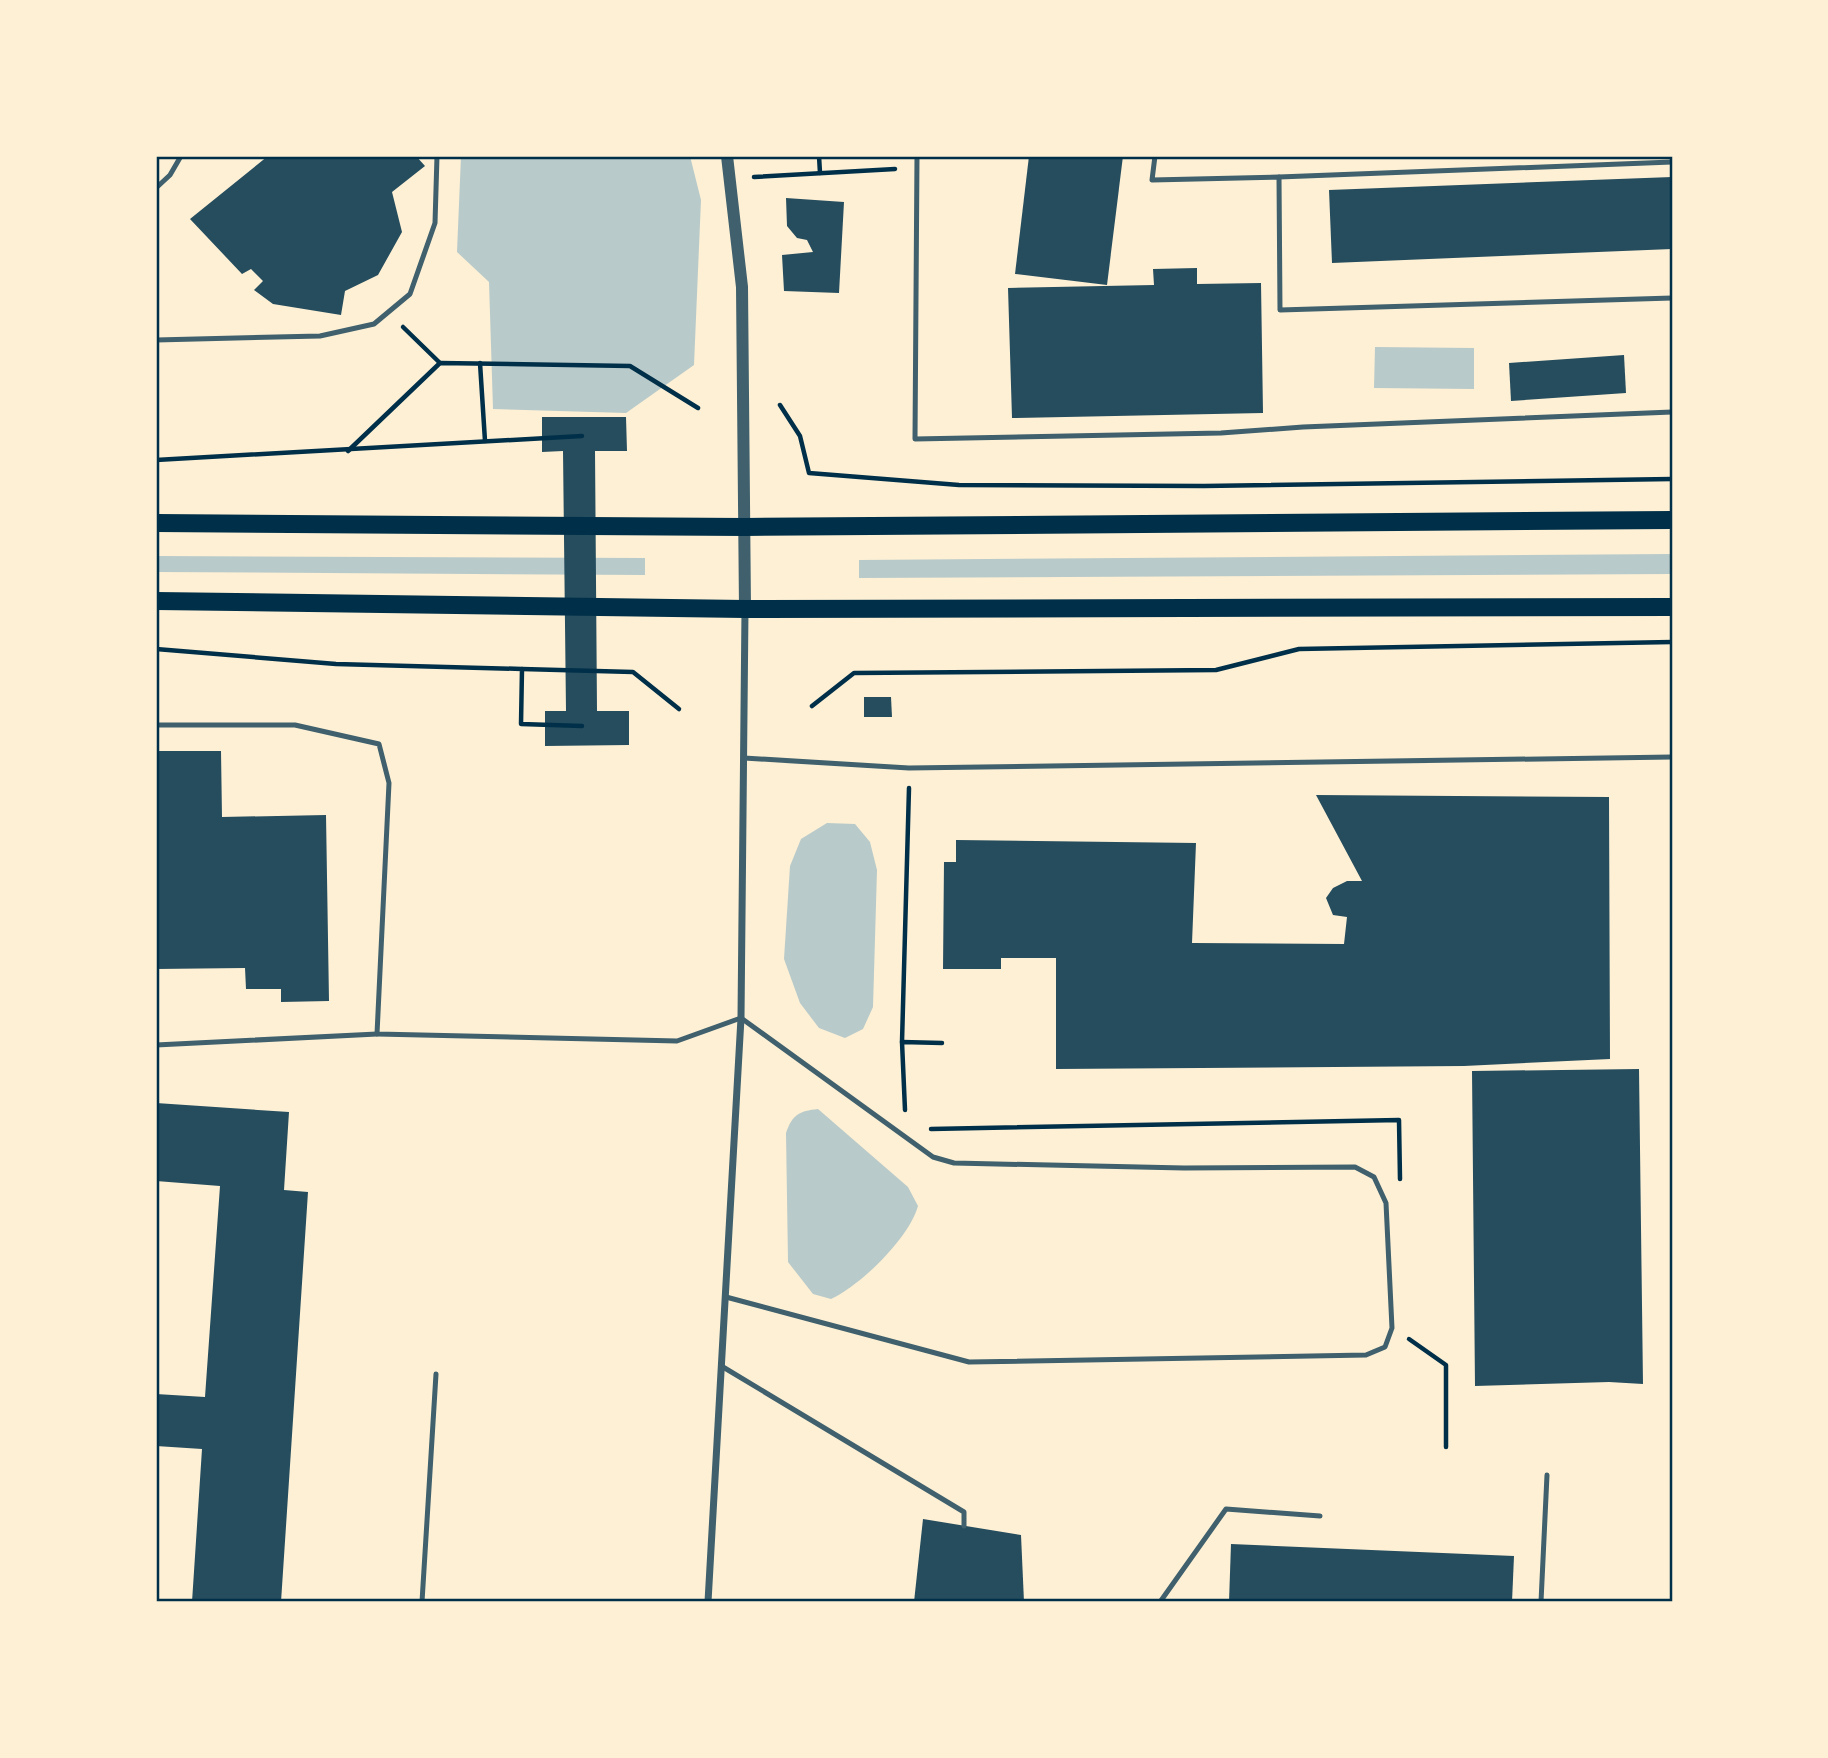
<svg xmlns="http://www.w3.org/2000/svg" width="1828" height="1758" font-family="'Noto Serif',serif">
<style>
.green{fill:#b9caca}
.building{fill:#264d5e}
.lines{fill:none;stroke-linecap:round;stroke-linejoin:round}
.path{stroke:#003049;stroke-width:4.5}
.service{stroke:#3f606c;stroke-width:5}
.minor{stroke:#3f606c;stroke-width:7}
.tertiary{stroke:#3f606c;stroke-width:12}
.primary{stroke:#003049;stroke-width:18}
.neatline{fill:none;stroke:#003049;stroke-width:2.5}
</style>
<rect width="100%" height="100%" fill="#fdf0d5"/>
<g class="green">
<polygon points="461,156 690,156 701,200 694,365 626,413 493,409 489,282 457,252"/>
<polygon points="1375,347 1474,348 1474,389 1374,388"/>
<polygon points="1672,554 1672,574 859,578 859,560"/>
<polygon points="156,556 645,558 645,575 156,572"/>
<polygon points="827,823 855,824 870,842 877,870 873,1007 863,1029 845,1038 819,1028 800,1003 784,959 790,866 801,839"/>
<path d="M818,1109l90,78 10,19c-9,32 -57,79 -87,93l-18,-5 -25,-32 -2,-129c6,-18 13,-22 32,-24z"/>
</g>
<g class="building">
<polygon points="268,156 416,156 425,166 392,192 402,232 378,275 345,291 341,315 273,304 254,290 263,281 251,269 242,274 190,219"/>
<polygon points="1029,156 1123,156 1107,285 1015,274"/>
<polygon points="1672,177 1672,249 1332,263 1329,190"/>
<polygon points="786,198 844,202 839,293 784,291 782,255 813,252 807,240 797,238 787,226"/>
<polygon points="1197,268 1197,284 1261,283 1263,413 1012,418 1008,288 1154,285 1153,269"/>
<polygon points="1624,355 1626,393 1511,401 1509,363"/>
<polygon points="542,417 626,417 627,451 595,451 597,711 629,711 629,745 545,746 545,711 566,711 563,451 542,452"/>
<polygon points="864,697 891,697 892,717 864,717"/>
<polygon points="156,751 221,751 222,817 326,815 329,1001 281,1002 281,989 246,989 245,968 156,969"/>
<polygon points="1316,795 1609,797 1610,1059 1464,1066 1056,1069 1056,958 1001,958 1001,969 943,969 944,862 956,862 956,840 1196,843 1192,943 1344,944 1347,917 1333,915 1326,898 1333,888 1347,881 1362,881"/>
<polygon points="1639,1069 1643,1384 1609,1382 1475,1386 1472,1071"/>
<polygon points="156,1103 289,1112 284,1190 308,1192 281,1602 192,1602 202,1449 156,1446 156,1394 205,1397 220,1186 156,1181"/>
<polygon points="923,1519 1021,1535 1024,1602 914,1602"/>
<polygon points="1231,1544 1514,1556 1512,1602 1229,1602"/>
</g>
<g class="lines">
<g class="path">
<polyline points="819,156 820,173"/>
<polyline points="754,177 895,169"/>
<polyline points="403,327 440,363"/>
<polyline points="480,363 485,441"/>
<polyline points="780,405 800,436 809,473 959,485 1204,486 1672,479"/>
<polyline points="348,451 440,363 630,366 698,408"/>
<polyline points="156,460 582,436"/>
<polyline points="156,649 336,664 522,669 521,724 582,726"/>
<polyline points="522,669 633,672 679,709"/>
<polyline points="812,706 854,673 1216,670 1299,649 1672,642"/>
<polyline points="902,1042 909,788"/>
<polyline points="905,1110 902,1042 942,1043"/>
<polyline points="931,1129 1399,1120 1400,1179"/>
<polyline points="1409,1339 1446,1365 1446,1447"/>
</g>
<g class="service">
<polyline points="917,156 915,439 1221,433 1303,427 1672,412"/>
<polyline points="1155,156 1152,180 1279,177 1280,310 1672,298"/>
<polyline points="1279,177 1672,162"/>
<polyline points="156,188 170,175 181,156"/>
<polyline points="156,340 320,336 374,324 410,294 435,223 437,156"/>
<polyline points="156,725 295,725 379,744 389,783 377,1034 677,1041 741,1018 933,1157 954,1163 1184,1168 1355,1167 1374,1177 1386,1203 1392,1328 1385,1347 1366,1355 969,1362 726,1297"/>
<polyline points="744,758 909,768 1672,757"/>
<polyline points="156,1045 377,1034"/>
<polyline points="723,1367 964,1512 964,1526"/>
<polyline points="422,1602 436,1374"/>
<polyline points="1160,1602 1226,1509 1320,1516"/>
<polyline points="1541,1602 1547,1475"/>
</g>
<polyline class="minor" points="708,1602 741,1018 745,610"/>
<polyline class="tertiary" points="727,156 742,287 745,609"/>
<g class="primary">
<polyline points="156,523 745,527 1672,520"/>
<polyline points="156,601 745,609 1672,607"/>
</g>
</g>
<rect width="1828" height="1758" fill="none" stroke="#fdf0d5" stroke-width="315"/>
<rect x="158" y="158" width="1513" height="1442" class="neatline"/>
</svg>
